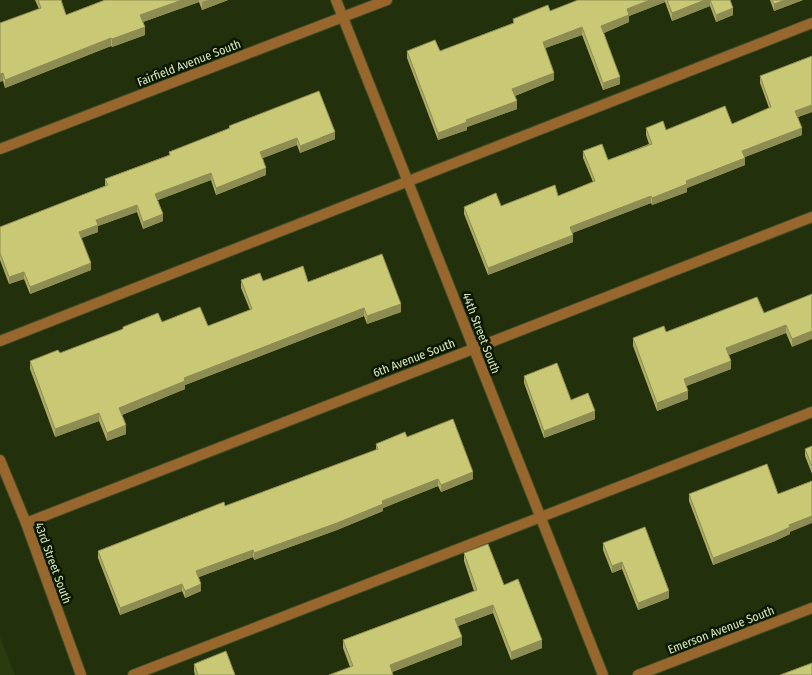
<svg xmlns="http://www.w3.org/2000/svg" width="812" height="675" font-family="'Fira Sans Condensed',sans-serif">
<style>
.built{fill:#2a3b10}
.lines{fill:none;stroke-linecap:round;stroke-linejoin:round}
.service-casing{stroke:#3f4e28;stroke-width:12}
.minor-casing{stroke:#3f4e28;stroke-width:12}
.service{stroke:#97672d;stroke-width:10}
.minor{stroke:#97672d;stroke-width:10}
.wall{fill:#adac65}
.shaded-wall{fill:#8d8c52}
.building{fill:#c9c875;stroke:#8d8c52}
.labels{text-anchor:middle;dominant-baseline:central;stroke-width:5;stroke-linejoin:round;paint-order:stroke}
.street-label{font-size:12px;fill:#d6e7c2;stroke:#0d1800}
</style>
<rect width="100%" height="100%" fill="#22310b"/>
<polygon class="built" points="0,637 15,675 0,675"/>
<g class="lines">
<g class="service-casing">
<g id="service">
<polyline points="0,341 812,23"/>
<polyline points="133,675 812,412"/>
</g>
</g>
<g class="minor-casing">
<g id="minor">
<polyline points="336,0 603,675"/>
<polyline points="0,149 387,0"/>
<polyline points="0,460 26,523 81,675"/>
<polyline points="26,523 812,217"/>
<polyline points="638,675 812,608"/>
</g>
</g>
<use href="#service" class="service"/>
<use href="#minor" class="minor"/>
</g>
<g class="wall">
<polygon points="35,0 61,0 66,15 105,0 228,0 202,10 199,2 143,22 145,35 112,47 111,46 5,88 3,81 0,23 39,9"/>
<polygon points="578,0 730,0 733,15 716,22 710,6 672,21 665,2 629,16 629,22 604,33 620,84 603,90 582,35 545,48 554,80 515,96 517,109 467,127 467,130 438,140 407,58 407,51 440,51 513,23 513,19 550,11"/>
<polygon points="770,0 803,0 774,11"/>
<polygon points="812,56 812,112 798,117 802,135 745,157 745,165 687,188 687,192 652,205 651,203 572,233 573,242 488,275 464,214 464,207 501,206 558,196 593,182 583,158 583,151 608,160 649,144 646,135 646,128 666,130 732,124 769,108 760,83 760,76"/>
<polygon points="229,126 335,139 300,153 297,145 263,158 266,175 216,195 211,180 158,200 163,221 143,229 137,212 98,226 98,232 81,238 91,270 30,294 24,279 9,284 0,260 0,227 105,186 105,179 169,155 169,152 229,129"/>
<polygon points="241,280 308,282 401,312 367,324 364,316 185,385 185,389 122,415 126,434 107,441 99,421 55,437 30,369 30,361 60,353 123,329 123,327 162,322 208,326 250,310 241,288"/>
<polygon points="812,294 792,347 786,333 729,355 731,369 686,386 688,399 657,411 633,346 633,338 764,313"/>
<polygon points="524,376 571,400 595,419 544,438 524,383"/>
<polygon points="407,437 473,479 441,492 438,486 383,508 383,511 337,530 254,560 253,557 199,577 201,591 185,598 182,591 120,615 98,558 98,551 225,506 376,450 376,444"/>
<polygon points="812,446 812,474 805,456 805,449"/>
<polygon points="689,494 790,532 790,534 775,541 713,565 689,501"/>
<polygon points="603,543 669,598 638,610 622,569 612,573 603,550"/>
<polygon points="464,553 504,585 542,648 511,660 493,613 458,626 462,645 392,672 350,667 343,648 343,640 474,591 464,561"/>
<polygon points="194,664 235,675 195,675 194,671"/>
</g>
<g class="shaded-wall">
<polygon points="182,0 199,0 199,2 140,23 140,15"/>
<polygon points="208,0 228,0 202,10 202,2"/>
<polygon points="650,0 665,0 665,2 629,16 629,22 601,34 601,26 627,9"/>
<polygon points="705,0 710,0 710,6 672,21 672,13"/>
<polygon points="785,0 803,0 774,11 774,4"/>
<polygon points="733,8 733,15 716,22 716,15"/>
<polygon points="145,27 145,35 112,47 112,39"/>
<polygon points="582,27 582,35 543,49 543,42"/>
<polygon points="111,38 111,46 5,88 5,80"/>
<polygon points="3,73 3,81 0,82 0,74"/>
<polygon points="554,73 554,80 512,97 512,89"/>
<polygon points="620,77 620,84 603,90 603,83"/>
<polygon points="517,101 517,109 467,127 467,130 438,140 438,133 466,120"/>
<polygon points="812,105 812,112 795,118 795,111"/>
<polygon points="802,128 802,135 742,158 742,151"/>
<polygon points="335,132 335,139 300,153 300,146"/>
<polygon points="297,138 297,145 260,159 260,152"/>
<polygon points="745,158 745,165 687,188 687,192 652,205 652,198 686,181"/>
<polygon points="266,168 266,175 216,195 216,188"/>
<polygon points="211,173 211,180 155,201 155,194"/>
<polygon points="651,196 651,203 570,234 570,227"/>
<polygon points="137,205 137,212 98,226 98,232 79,239 79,232 96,220"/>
<polygon points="163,214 163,221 143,229 143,222"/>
<polygon points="573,235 573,242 488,275 488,268"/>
<polygon points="91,263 91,270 30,294 30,287"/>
<polygon points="24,272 24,279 9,284 9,277"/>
<polygon points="401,304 401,312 367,324 367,316"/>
<polygon points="364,308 364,316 185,385 185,389 119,416 119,408 184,378"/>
<polygon points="786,325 786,333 726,356 726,348"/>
<polygon points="812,331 812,339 792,347 792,339"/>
<polygon points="731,361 731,369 684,387 684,379"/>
<polygon points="688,391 688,399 657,411 657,403"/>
<polygon points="595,411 595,419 544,438 544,431"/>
<polygon points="99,413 99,421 55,437 55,429"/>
<polygon points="126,425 126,434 107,441 107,433"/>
<polygon points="473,472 473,479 441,492 441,485"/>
<polygon points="438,479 438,486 383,508 383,511 337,530 254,560 254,553"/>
<polygon points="812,516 812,523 790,532 790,534 775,541 713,565 713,558 789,525"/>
<polygon points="253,550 253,557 196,578 196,571"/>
<polygon points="622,562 622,569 612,573 612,566"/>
<polygon points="182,584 182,591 120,615 120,608"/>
<polygon points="201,584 201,591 185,598 185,591"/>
<polygon points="669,591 669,598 638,610 638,603"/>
<polygon points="493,605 493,613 455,627 455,619"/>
<polygon points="462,637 462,645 390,673 390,665"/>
<polygon points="542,640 542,648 511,660 511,652"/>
</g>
<g class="building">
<polygon points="38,0 61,0 66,15 105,0 182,0 140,15 145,27 112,39 111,38 5,80 3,73 0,74 0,23 41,8"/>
<polygon points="578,0 650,0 627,9 629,15 601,26 620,77 603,83 582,27 543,42 554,73 512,89 517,101 466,120 467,122 438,133 407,51 435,40 440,51 514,23 513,19 548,5 550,11"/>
<polygon points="667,0 705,0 672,13"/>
<polygon points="710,0 730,0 733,8 716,15"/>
<polygon points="772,0 785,0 774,4"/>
<polygon points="812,56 812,105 795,111 802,128 742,151 745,158 686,181 687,184 652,198 651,196 570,227 573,235 488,268 464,207 496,193 501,206 555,185 558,196 595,181 583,151 602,144 608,160 652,144 646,128 663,121 666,130 725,106 732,124 771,107 760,76"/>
<polygon points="319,91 335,132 300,146 297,138 260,152 266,168 216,188 211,173 155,194 163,214 143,222 137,205 96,220 98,225 79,232 91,263 30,287 24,272 9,277 0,253 0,227 108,185 105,179 170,155 169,152 230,128 229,126"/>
<polygon points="382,254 401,304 367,316 364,308 184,378 185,381 119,408 126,425 107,433 99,413 55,429 30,361 58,350 60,353 123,329 123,327 158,313 162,322 200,307 208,326 252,309 241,280 260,273 263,281 303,266 308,282"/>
<polygon points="812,294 812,331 792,339 786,325 726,348 731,361 684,379 688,391 657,403 633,338 664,326 666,332 757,297 764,313"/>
<polygon points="557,363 571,400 588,393 595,411 544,431 524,376"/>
<polygon points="453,419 473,472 441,485 438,479 382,501 383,504 337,523 254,553 253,550 196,571 201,584 185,591 182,584 120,608 98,551 224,502 225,506 378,449 376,444 405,432 407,437"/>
<polygon points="812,446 812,466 805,449"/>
<polygon points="767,464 778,494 812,481 812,516 789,525 790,527 775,534 713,558 689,494"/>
<polygon points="645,527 669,591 638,603 622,562 612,566 603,543"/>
<polygon points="488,544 504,585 518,579 542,640 511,652 493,605 455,619 462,637 390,665 393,675 329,675 353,666 343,640 477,590 464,553"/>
<polygon points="226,651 235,675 198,675 194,664"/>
<polygon points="812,663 812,675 780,675"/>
</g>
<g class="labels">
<g class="street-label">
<text transform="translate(189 63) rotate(-21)">Fairfield Avenue South</text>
<text transform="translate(481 333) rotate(69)">44th Street South</text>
<text transform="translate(414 358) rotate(-21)">6th Avenue South</text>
<text transform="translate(53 563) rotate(70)">43rd Street South</text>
<text transform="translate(721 630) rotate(-21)">Emerson Avenue South</text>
</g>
</g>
</svg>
